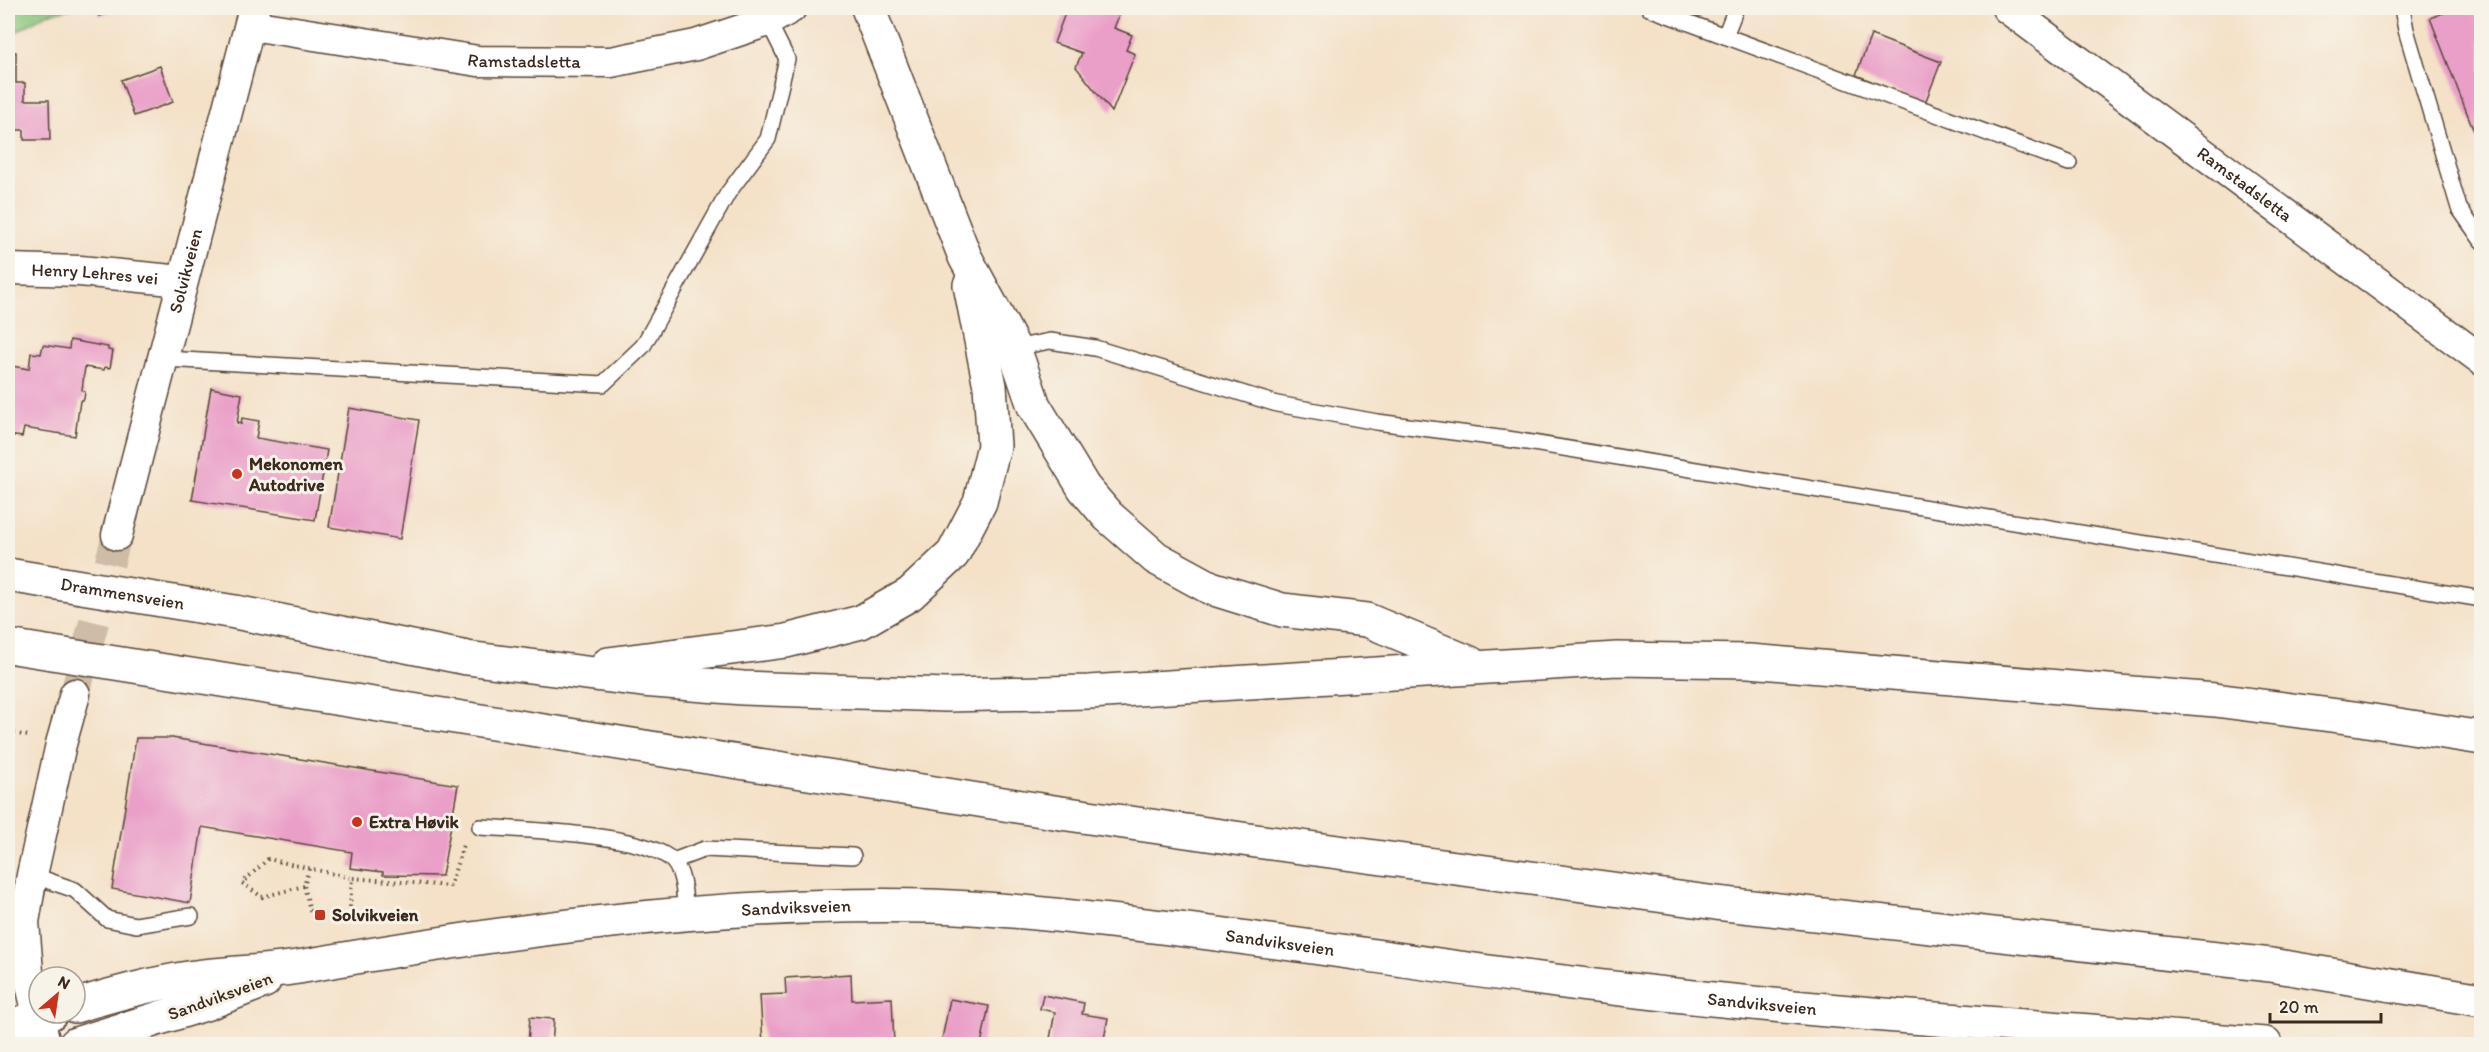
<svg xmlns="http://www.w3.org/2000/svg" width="2489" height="1052" font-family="Itim,sans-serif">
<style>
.green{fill:#88c880;stroke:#62794f;stroke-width:1.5}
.building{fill:#ea9fc8}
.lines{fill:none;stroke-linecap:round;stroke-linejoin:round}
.minor-tunnel{stroke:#cfbca6;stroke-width:30;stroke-dasharray:30 15;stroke-linecap:butt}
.service-casing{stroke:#574538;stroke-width:18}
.minor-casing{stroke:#574538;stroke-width:33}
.secondary-casing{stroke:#574538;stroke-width:36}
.trunk-casing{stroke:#574538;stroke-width:36}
.path{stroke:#574538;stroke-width:4;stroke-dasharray:1.5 4.5;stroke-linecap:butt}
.service{stroke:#fff;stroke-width:15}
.minor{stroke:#fff;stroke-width:30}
.secondary{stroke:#fff;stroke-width:33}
.trunk{stroke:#fff;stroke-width:33}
.poi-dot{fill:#c8321e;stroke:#f7f3e8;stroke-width:2}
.labels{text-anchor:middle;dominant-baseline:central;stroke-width:6;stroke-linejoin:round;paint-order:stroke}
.street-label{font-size:18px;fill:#3b2a1e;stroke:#f7f3e8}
.poi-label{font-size:18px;font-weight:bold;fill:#3b2a1e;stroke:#f7f3e8;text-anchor:start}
</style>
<rect width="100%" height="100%" fill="#f7f3e8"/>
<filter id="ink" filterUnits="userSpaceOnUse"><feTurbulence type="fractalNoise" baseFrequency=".0167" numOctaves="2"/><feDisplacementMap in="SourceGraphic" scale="12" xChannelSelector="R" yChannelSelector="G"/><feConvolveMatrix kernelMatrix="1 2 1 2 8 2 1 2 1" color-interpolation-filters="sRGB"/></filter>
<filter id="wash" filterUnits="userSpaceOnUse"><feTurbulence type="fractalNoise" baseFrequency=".008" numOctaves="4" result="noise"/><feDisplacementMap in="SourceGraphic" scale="24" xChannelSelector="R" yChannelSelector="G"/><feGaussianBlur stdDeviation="1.35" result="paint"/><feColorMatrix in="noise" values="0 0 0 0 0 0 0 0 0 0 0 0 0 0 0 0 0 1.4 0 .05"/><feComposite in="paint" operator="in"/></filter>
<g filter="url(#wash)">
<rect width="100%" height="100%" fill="#f4e1c8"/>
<polygon class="green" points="8,8 74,8 46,14 8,37"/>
<g id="blocks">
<g class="building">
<polygon points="96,8 121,8 99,16"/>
<polygon points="1067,8 1122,8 1114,28 1132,35 1126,50 1135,54 1112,112 1076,67 1082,53 1054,43"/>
<polygon points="1681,8 1703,8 1700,15"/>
<polygon points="2456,8 2482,8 2481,149 2430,18"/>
<polygon points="1871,35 1941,62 1925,103 1856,75"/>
<polygon points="8,52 16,52 16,83 25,83 25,100 49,100 50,140 24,140 24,130 8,130"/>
<polygon points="160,66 173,102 134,116 121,80"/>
<polygon points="70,340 108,347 108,350 113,351 110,368 105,367 104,370 85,367 82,390 85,392 84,399 80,401 75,436 24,428 22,437 8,435 8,392 12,366 29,369 31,353 41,354 43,345 69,349"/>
<polygon points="211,388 242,394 237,423 241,424 242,418 259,421 256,438 327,450 315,520 192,500"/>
<polygon points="349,408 419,420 400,539 329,527"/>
<polygon points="136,738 172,738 458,785 442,876 383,875 383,872 350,868 352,852 202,827 190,903 112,889"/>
<polygon points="851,974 852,1000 892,998 894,1044 763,1044 760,995 786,994 785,978"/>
<polygon points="1043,995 1084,1003 1082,1014 1108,1018 1103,1044 1049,1044 1055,1012 1040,1009"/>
<polygon points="950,999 989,1006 981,1044 941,1044"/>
<polygon points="530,1017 554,1019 552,1044 528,1044"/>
</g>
</g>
</g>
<g filter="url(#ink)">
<use href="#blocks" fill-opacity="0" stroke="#574538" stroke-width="1.5"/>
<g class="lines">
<polyline class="minor-tunnel" points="75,694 117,535"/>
<g class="service-casing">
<g id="service">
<polyline points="1649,8 2069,163"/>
<polyline points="2402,8 2406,30 2459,208 2482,241"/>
<polyline points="1725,36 1736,8"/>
<polyline points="1014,348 1050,341 1095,348 1277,404 1377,422 1514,440 2482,599"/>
<polyline points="165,359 603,384 643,346 728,193 768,139 787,59 768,21"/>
<path d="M480,827c41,3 166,6 193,34 12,14 11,36 13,53"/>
<polyline points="673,861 705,849 853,856"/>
<polyline points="32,875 75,890 107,919 136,925 191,916"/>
</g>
</g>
<g class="minor-casing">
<g id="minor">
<path id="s1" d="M2007,8l475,352"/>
<path id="s2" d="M251,25l227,36 133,1 85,-17 72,-24 23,-13"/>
<path id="s3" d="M8,269l72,2 102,10"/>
<path id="s4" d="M117,535l137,-527"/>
<polyline points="45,1044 28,972 24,922 32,875 61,744 75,694"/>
</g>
</g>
<g class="secondary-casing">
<g id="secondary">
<path id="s5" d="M75,1006c42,-13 86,-25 129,-30 33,-4 67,-4 100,-10 207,-36 416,-65 627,-60 63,2 126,9 188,16 165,18 329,47 494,66 217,26 435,39 652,56"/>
<polyline points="8,1027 51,1013"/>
<polyline points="76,1044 208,1003 264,981"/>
</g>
</g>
<g class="trunk-casing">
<g id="trunk">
<polyline points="868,8 965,257 1014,348 1034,406 1084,488 1108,516 1156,558 1211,588 1282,610 1367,620 1470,663"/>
<path id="s6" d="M8,575l227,37 232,46 175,22 101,8 204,7 142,-3 528,-33 132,2 466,39 139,18 128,20"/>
<polyline points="8,646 1054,812 1256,841 1716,903 2271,965 2482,1000"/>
<polyline points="608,664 786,641 861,622 910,594 953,554 980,502 994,446 990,386 970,285"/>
</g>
</g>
<g class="path">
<polyline points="8,732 28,736"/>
<polyline points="309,869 304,886 311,914"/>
<polyline points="304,886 262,897 242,883 268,859 352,878"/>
<polyline points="350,907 352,878 450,886 463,845"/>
</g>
<use href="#service" class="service"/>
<use href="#minor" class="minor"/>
<use href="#secondary" class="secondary"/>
<use href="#trunk" class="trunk"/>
</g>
</g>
<g class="poi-dot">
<circle cx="237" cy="474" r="6"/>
<circle cx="357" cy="822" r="6"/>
<rect x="314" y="909" width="12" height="12" rx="3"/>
</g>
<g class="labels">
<g class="street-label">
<text stroke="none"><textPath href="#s2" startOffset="276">Ramstadsletta</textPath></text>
<text stroke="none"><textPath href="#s1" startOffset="296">Ramstadsletta</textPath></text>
<text stroke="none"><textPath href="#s4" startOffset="273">Solvikveien</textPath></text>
<text stroke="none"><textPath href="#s3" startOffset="87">Henry Lehres vei</textPath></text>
<text stroke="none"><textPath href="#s6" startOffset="116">Drammensveien</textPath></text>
<text stroke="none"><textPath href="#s5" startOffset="729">Sandviksveien</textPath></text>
<text stroke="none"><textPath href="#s5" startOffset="1215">Sandviksveien</textPath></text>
<text transform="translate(220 996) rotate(-20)">Sandviksveien</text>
<text stroke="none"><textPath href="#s5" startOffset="1701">Sandviksveien</textPath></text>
</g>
<g class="poi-label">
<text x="249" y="464">Mekonomen<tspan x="249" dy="21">Autodrive</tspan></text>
<text x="369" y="822">Extra Høvik</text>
<text x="332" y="915">Solvikveien</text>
</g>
</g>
<rect width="2489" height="1052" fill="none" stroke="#f7f3e8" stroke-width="30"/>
<g transform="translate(57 995) rotate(29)"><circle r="28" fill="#f7f3e8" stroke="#aca397" stroke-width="1.5"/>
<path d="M0-4.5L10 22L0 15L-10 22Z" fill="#c8321e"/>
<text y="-9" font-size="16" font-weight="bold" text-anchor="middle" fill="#3b2a1e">N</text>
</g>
<path d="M2270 1013v9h111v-9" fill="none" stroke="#3b2a1e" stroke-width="3"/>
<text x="2279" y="1013" font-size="18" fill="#3b2a1e" stroke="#f7f3e8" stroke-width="4.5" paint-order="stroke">20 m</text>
</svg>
